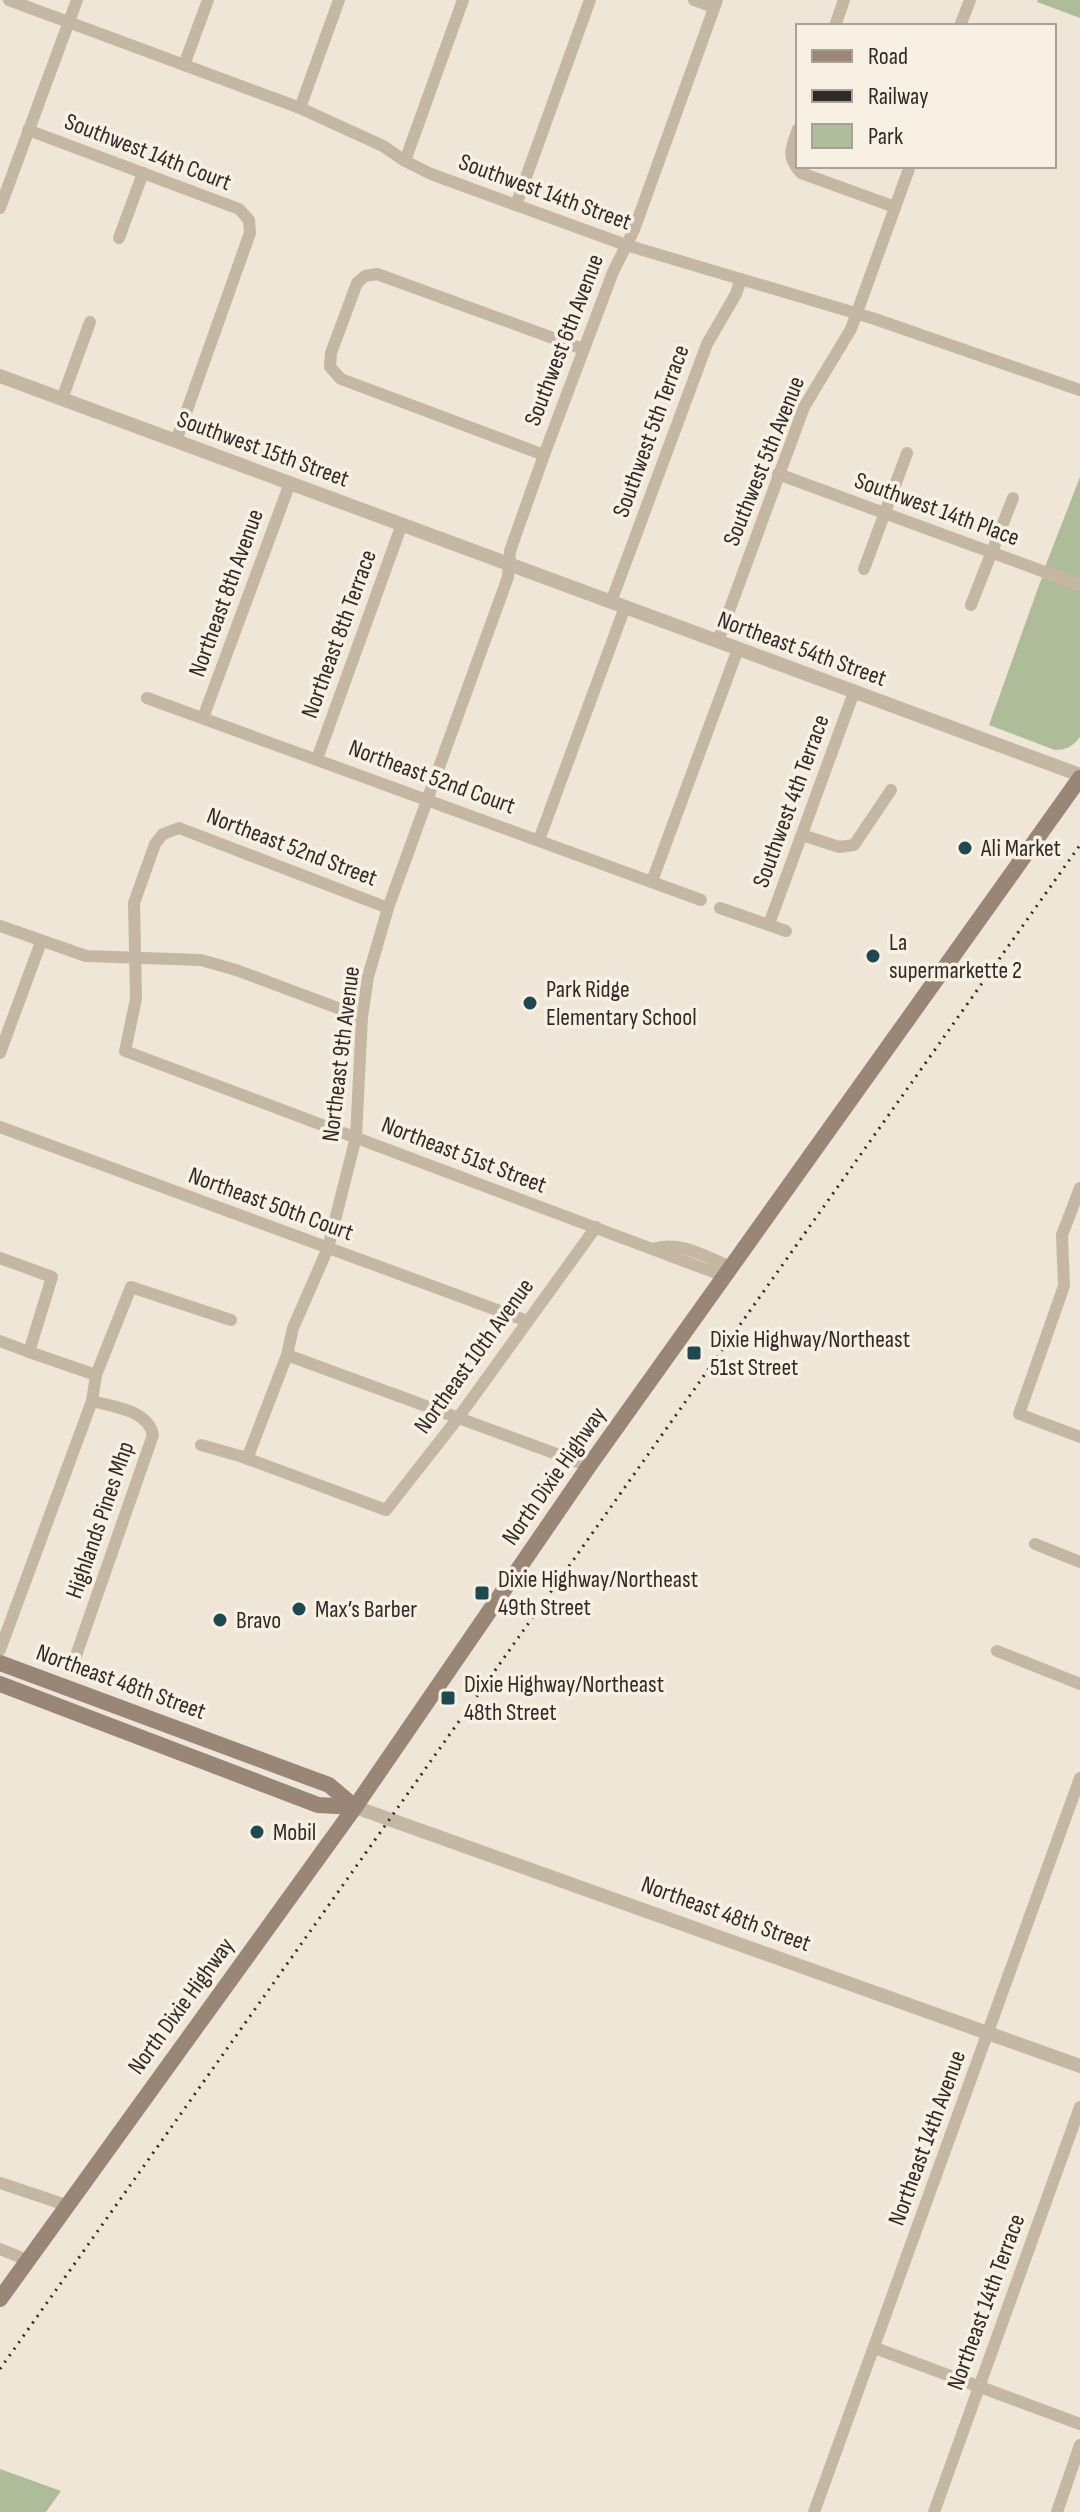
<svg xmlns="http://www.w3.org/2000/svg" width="1080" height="2512" font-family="'Sofia Sans Condensed',sans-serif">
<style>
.green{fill:#aebc99}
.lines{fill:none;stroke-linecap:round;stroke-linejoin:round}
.minor{stroke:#c6b7a5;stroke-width:12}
.tertiary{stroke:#c6b7a5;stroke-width:14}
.secondary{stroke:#998677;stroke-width:16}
.rail{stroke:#322a26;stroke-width:3;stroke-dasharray:2 6;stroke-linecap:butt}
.poi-dot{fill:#1e4950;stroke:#f7f0e3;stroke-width:3}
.labels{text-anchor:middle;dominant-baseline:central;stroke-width:7;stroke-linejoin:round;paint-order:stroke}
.street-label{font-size:24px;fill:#322a26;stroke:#f7f0e3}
.poi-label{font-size:24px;fill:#322a26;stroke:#f7f0e3;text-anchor:start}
</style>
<rect width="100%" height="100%" fill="#efe6d8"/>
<g class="green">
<polygon points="1038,0 1080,0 1080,18 1037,2"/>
<polygon points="1080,477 1080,580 1045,567"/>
<path d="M1042,577l38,14v146c-7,9 -13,13 -25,13l-66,-25z"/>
<polygon points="0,2469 61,2491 46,2512 0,2512"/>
</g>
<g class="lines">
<g class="minor">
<polyline points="9,0 300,108 383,146 405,161 431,174 626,245 872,318 1080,390"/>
<polyline points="694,0 714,7"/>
<polyline points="835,26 844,0"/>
<polyline points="960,26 970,0"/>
<polyline points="184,65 208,0"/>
<polyline points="300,108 339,0"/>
<path d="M798,129c-7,20 -12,27 3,44l94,34"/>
<polyline points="28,130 239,209 249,220 250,233 176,441"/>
<polyline points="405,161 463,0"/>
<polyline points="516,205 590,0"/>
<polyline points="0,208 77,0"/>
<polyline points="119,238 143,173"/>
<polyline points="62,399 90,322"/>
<polyline points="544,455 341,379 330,367 331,353 357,283 365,276 377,274 583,349"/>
<polyline points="778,474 1080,585"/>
<polyline points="864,569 907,453"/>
<polyline points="611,602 707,344 736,294 741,279"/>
<polyline points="971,605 1013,498"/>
<polyline points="718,641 804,407 851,329 910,166"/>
<polyline points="147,698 701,900"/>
<polyline points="203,718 290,483"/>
<polyline points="317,759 402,524"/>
<polyline points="802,835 839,847 854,845 891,790"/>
<polyline points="539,840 625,607"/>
<polyline points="652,881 738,649"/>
<polyline points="388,908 179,828 163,834 155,844 134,903 136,999 125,1051 724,1276"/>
<polyline points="720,908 786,931"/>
<polyline points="769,924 854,692"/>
<polyline points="0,926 86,956 201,960 236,970 362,1017"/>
<polyline points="0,1053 41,942"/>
<polyline points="0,1127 527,1321"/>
<polyline points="1080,1188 1062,1235 1064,1286 1019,1414 1080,1437"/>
<path d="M653,1249c27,-9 53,8 78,18"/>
<polyline points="0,1258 52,1277 29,1352 96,1375"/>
<polyline points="0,1341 29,1352"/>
<polyline points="287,1355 589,1466"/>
<polyline points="201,1445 240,1456 386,1510 458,1418 596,1227"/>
<polyline points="247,1459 287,1355 293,1328 328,1248 356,1137 362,1017 368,977 388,908 508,577 510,551 544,455 613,272 634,230 717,0"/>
<polyline points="1035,1544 1080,1562"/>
<polyline points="0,1650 92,1401 96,1375 131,1287 231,1320"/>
<polyline points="997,1651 1080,1684"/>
<path d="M72,1667l81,-232c-5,-25 -39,-28 -61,-34"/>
<polyline points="0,2183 66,2205"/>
<polyline points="0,2249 27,2260"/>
<polyline points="875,2348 1080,2424"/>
<polyline points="814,2512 1080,1778"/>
<polyline points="934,2512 1080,2107"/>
<polyline points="1057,2512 1080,2445"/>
</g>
<g class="tertiary">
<polyline points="0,376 1080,775"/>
<polyline points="355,1807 1080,2066"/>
</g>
<g class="secondary">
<polyline points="0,1663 329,1785 355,1807"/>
<polyline points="0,1684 318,1805 355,1807"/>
<polyline points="0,2299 355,1807 589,1466 1080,778"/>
</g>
<polyline class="rail" points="0,2369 1080,845"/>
</g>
<g class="poi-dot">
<circle cx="965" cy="848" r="8"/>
<circle cx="873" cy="956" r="8"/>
<circle cx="530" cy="1003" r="8"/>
<rect x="686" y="1345" width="16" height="16" rx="4"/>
<rect x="474" y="1585" width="16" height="16" rx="4"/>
<circle cx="299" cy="1609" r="8"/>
<circle cx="220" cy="1620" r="8"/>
<rect x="440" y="1690" width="16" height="16" rx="4"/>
<circle cx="257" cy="1832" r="8"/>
</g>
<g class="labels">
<g class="street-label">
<text transform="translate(148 152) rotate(21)">Southwest 14th Court</text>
<text transform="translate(545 192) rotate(20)">Southwest 14th Street</text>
<text transform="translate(564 340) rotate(-69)">Southwest 6th Avenue</text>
<text transform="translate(651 431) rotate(-70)">Southwest 5th Terrace</text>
<text transform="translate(263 449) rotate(20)">Southwest 15th Street</text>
<text transform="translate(764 461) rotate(-68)">Southwest 5th Avenue</text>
<text transform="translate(937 509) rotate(20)">Southwest 14th Place</text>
<text transform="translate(226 593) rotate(-70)">Northeast 8th Avenue</text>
<text transform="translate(339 634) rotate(-70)">Northeast 8th Terrace</text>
<text transform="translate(802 649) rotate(20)">Northeast 54th Street</text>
<text transform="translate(432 777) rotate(20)">Northeast 52nd Court</text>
<text transform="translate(791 801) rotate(-70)">Southwest 4th Terrace</text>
<text transform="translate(292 847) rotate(21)">Northeast 52nd Street</text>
<text transform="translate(341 1054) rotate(-83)">Northeast 9th Avenue</text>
<text transform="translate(464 1155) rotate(21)">Northeast 51st Street</text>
<text transform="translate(271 1204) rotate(20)">Northeast 50th Court</text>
<text transform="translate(474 1356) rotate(-54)">Northeast 10th Avenue</text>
<text transform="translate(554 1476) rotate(-55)">North Dixie Highway</text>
<text transform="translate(100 1520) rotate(-71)">Highlands Pines Mhp</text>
<text transform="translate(121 1682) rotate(20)">Northeast 48th Street</text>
<text transform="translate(726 1914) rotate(20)">Northeast 48th Street</text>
<text transform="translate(181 2006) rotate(-54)">North Dixie Highway</text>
<text transform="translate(927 2138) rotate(-70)">Northeast 14th Avenue</text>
<text transform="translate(986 2302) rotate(-70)">Northeast 14th Terrace</text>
</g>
<g class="poi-label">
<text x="981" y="848">Ali Market</text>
<text x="889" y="942">La<tspan x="889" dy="28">supermarkette 2</tspan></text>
<text x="546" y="989">Park Ridge<tspan x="546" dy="28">Elementary School</tspan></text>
<text x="710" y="1339">Dixie Highway/Northeast<tspan x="710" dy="28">51st Street</tspan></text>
<text x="498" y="1579">Dixie Highway/Northeast<tspan x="498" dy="28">49th Street</tspan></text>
<text x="315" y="1609">Max’s Barber</text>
<text x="236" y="1620">Bravo</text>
<text x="464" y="1684">Dixie Highway/Northeast<tspan x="464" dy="28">48th Street</tspan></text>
<text x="273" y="1832">Mobil</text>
</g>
</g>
<rect x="796" y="24" width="260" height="144" fill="#f7f0e3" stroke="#a8a197" stroke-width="2"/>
<rect x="812" y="50" width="40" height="12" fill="#998677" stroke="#a8a197" stroke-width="2"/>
<text x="868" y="64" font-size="24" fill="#322a26">Road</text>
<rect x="812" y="90" width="40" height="12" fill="#322a26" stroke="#a8a197" stroke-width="2"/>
<text x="868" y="104" font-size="24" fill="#322a26">Railway</text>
<rect x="812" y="124" width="40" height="24" fill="#aebc99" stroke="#a8a197" stroke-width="2"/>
<text x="868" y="144" font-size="24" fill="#322a26">Park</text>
</svg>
